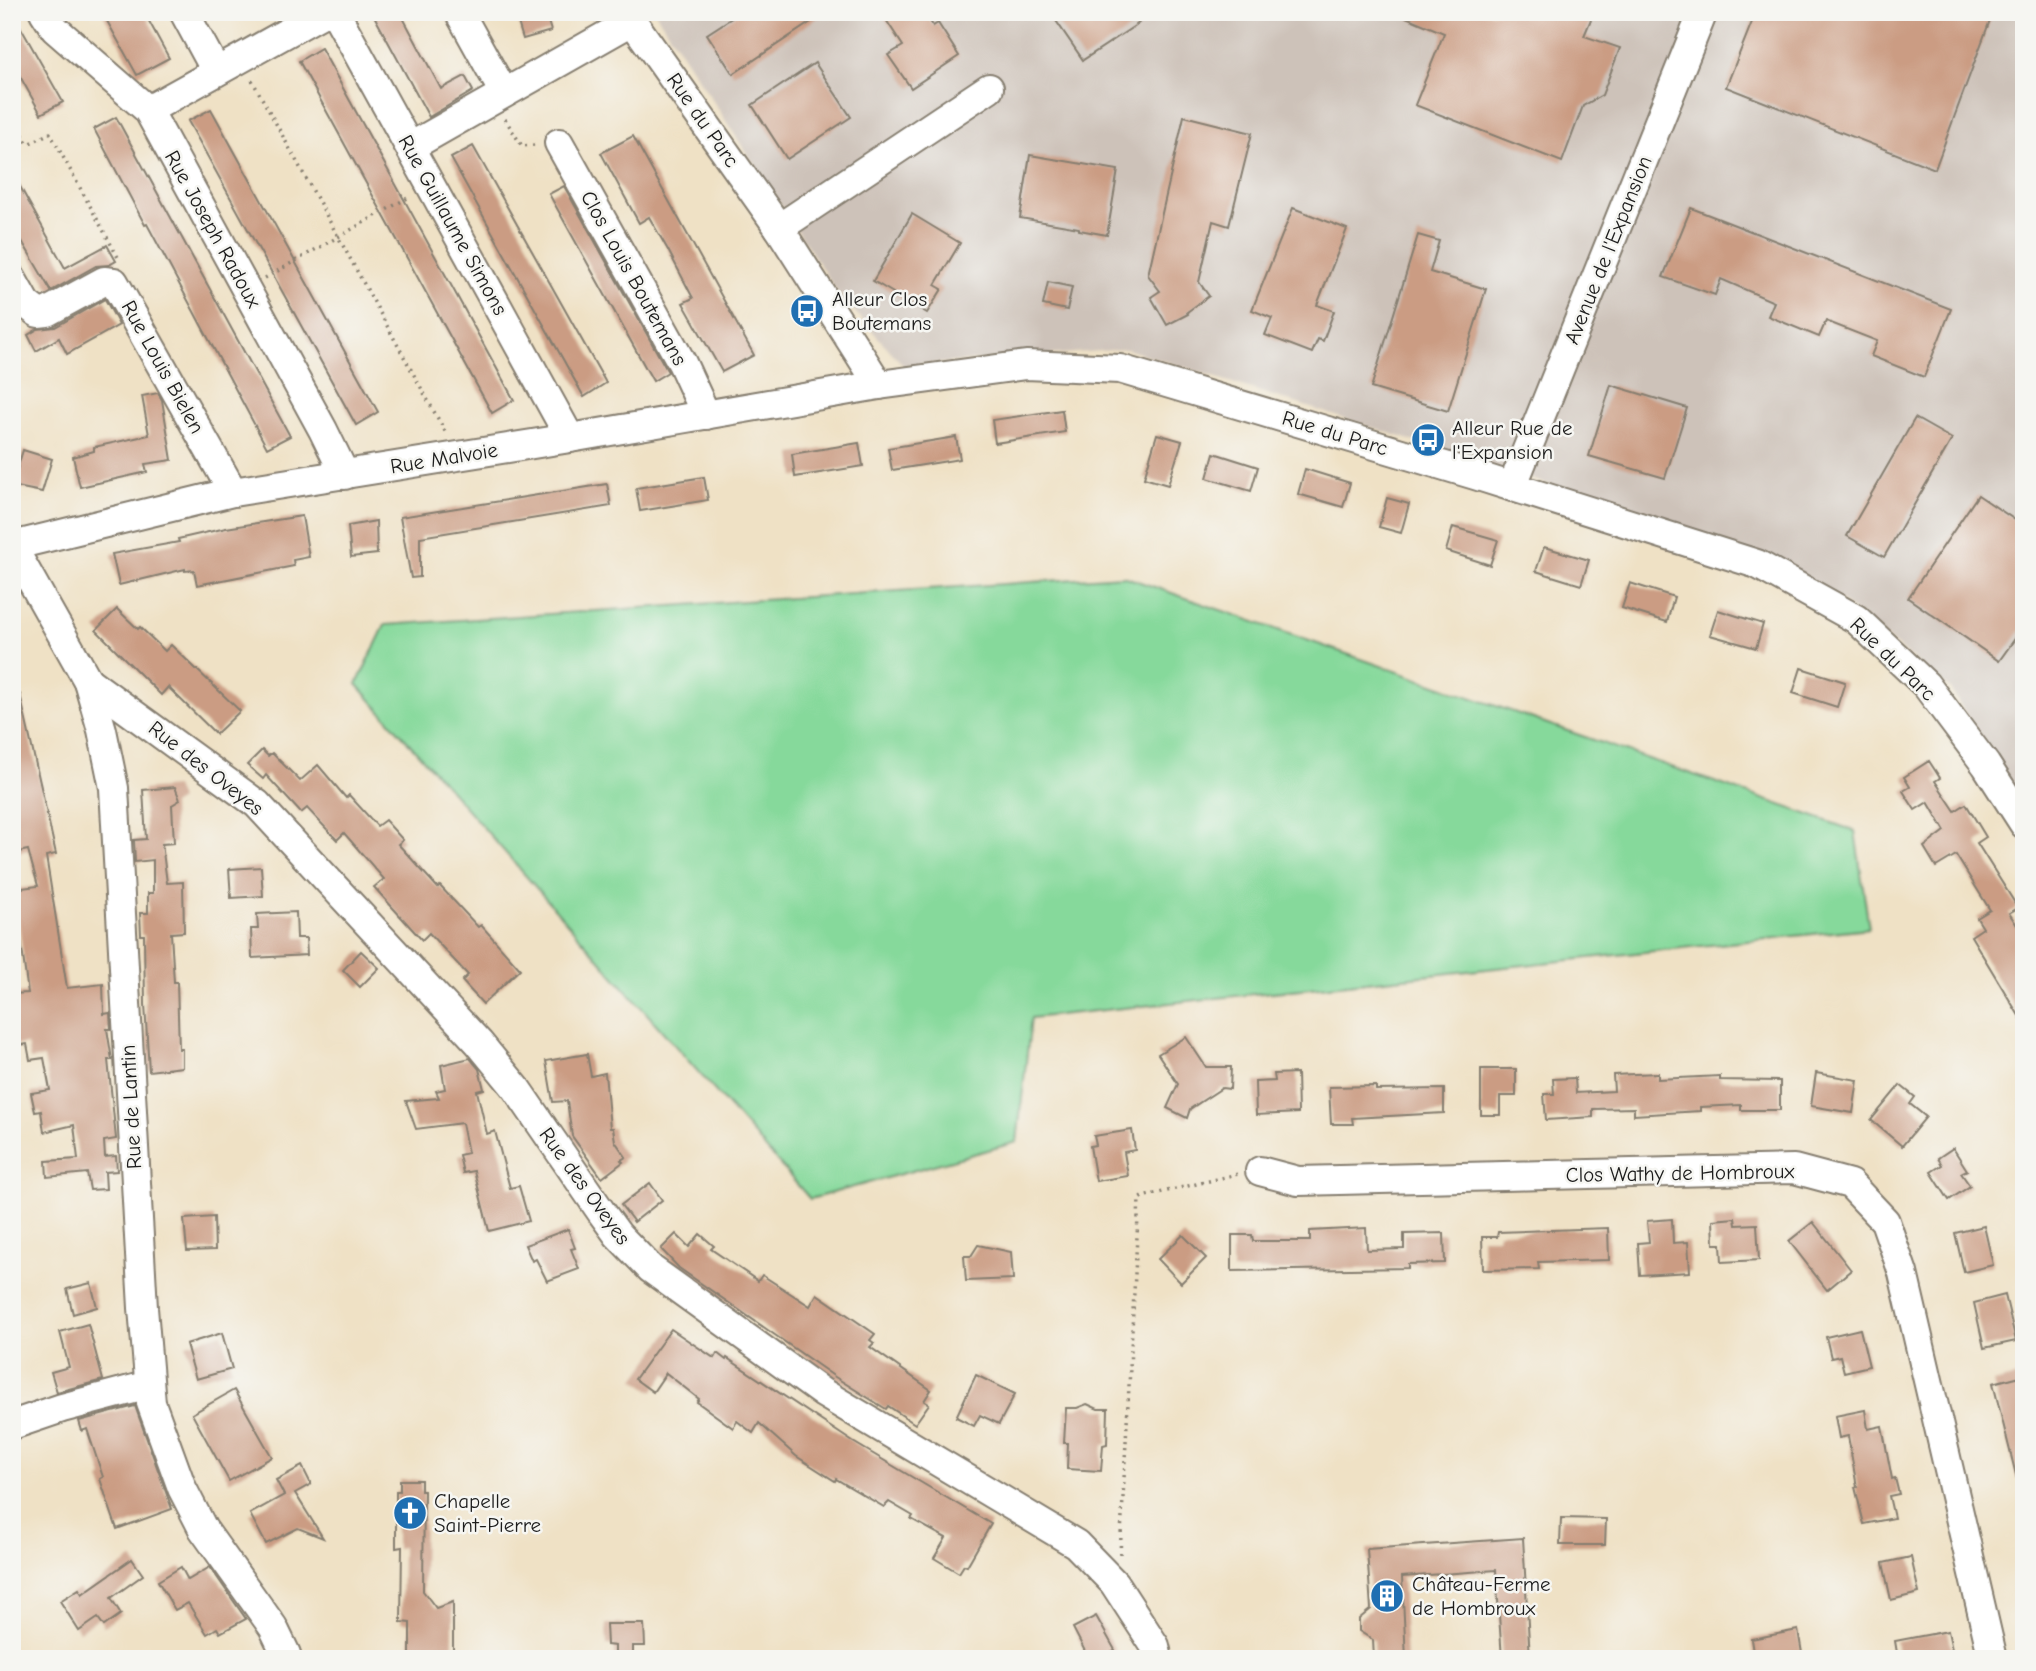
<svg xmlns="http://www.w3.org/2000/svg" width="2036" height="1671" font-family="'Comic Neue',sans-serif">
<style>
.industrial{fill:#cdc2b9}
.green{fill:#86d99b;stroke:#517a5c;stroke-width:2}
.building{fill:#cb9c83}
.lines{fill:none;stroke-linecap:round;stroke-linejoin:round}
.minor-casing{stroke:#867e70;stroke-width:32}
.path{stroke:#867e70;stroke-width:3.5;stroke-dasharray:2 5;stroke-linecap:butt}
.minor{stroke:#fff;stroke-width:28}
.labels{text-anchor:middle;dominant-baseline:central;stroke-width:5;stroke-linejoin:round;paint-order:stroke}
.street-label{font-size:21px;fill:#1c1c1c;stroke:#f6f6f2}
.poi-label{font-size:21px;fill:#1c1c1c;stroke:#f6f6f2;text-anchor:start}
</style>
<rect width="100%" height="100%" fill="#f6f6f2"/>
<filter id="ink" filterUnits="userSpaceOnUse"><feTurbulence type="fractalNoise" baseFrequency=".0143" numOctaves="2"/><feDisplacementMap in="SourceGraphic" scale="14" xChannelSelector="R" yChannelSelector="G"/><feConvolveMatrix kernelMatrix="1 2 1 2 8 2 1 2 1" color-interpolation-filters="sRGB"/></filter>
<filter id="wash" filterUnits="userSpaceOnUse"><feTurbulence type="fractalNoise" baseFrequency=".00686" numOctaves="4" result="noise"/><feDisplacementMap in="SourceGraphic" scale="28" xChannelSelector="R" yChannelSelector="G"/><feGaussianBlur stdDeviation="1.57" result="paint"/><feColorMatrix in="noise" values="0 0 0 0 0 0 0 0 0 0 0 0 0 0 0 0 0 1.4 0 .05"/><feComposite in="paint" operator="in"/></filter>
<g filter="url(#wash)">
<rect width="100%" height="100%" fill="#efe1c5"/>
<polygon class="industrial" points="655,12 2024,12 2024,805 1950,689 1823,586 1706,535 1127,349 904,366 838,293"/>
<polygon class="green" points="1123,576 1855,831 1869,928 1031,1018 1017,1142 810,1199 357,684 385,625"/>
<g id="blocks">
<g class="building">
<polygon points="12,12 63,102 41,114 12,62"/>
<polygon points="102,12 144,12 169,58 137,75"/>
<polygon points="372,12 400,12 441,89 465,76 473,91 429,117"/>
<polygon points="515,12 545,12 551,31 523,39"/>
<polygon points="741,12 826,12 733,74 707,34"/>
<polygon points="881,12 925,12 933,26 938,23 959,56 911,88 888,55 903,46"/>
<polygon points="1050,12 1132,12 1139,23 1083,60"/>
<polygon points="1594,12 1584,36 1620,48 1602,95 1583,106 1562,162 1415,105 1444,33 1394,12"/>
<polygon points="1756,12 1993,12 1935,169 1726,87"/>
<polygon points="321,48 514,400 492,413 299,61"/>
<polygon points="815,63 851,117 787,159 752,105"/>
<polygon points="211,109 378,412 356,425 188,121"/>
<polygon points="1184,116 1252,133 1229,226 1213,221 1199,282 1209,296 1187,312 1188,314 1167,325 1151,297 1160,291 1148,275"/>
<polygon points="116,117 290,436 267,448 147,224 145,225 94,129"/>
<polygon points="633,136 754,355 722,372 683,303 693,298 668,250 649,217 639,223 601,153"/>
<polygon points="473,146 606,383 584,397 451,158"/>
<polygon points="1030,155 1118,170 1107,235 1079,230 1079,228 1020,218"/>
<polygon points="12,172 65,268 107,245 116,261 109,265 96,266 51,291 12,224"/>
<polygon points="564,186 668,372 653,381 549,194"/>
<polygon points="1293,208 1347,229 1317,305 1334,311 1323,341 1318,339 1312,353 1265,335 1272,318 1252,310"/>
<polygon points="1691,208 1951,309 1924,377 1871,356 1877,341 1826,321 1819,337 1768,316 1774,302 1721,279 1715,295 1663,277"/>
<polygon points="912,214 960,243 935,285 942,289 927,313 873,281"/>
<polygon points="1418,235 1439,241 1430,272 1486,289 1448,411 1371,388"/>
<polygon points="1048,282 1072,287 1067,310 1043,305"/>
<polygon points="105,299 119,325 67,354 59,338 36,351 28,335 38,329 55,327"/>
<polygon points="1611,385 1687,408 1665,478 1589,456"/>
<polygon points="158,393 162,400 172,460 145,464 147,472 80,487 73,457 94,451 94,447 149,435 142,396"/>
<polygon points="1062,410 1065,432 995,443 992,420"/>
<polygon points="1915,418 1952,439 1884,557 1847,536"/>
<polygon points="1157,434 1182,441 1168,485 1144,478"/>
<polygon points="956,437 960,459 892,470 888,448"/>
<polygon points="859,443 863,466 795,477 792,454"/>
<polygon points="23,450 52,459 42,492 12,486"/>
<polygon points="1214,453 1258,467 1251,491 1207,478"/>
<polygon points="1305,469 1350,483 1343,507 1298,494"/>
<polygon points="704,477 708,500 640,511 636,488"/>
<polygon points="607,484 611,506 420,537 420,577 411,578 400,517"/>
<polygon points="1978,495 2024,526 2024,626 1999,661 1908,598"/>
<polygon points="1387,498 1409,504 1401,533 1379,527"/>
<polygon points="302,516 309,557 293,560 294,566 197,585 194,570 185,571 185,569 119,585 112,554 179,542 178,539 226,528"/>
<polygon points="376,521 377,554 351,557 348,526"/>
<polygon points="1453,527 1498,540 1490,565 1446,551"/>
<polygon points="1544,547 1589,560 1581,585 1536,571"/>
<polygon points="1630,583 1674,597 1667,622 1622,608"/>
<polygon points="117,609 138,629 140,627 165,651 171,645 240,711 216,734 168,687 161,695 96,630"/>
<polygon points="1718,610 1763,624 1756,648 1710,635"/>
<polygon points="1801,668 1845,682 1837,707 1793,693"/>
<polygon points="20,694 56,854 46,856 67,988 103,984 104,1014 110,1013 111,1029 107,1029 112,1060 108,1060 116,1139 104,1141 105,1157 116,1156 117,1171 105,1172 106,1189 90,1190 87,1173 47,1177 46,1161 78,1159 74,1125 44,1132 41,1111 35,1112 31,1093 50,1090 44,1058 30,1060 27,1044 12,1046 12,994 28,993 14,889 38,886 28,850 18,852 12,824 12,695"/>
<polygon points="262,750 268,756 272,753 300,781 318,765 346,798 349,795 377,826 385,820 403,840 398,844 438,888 440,886 478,927 481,925 520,969 483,1004 462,981 468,975 429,933 422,940 374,887 384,879 344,833 337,840 307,808 301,813 266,775 263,779 247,765"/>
<polygon points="1929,761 1940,778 1935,781 1955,811 1966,804 1986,837 1977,843 2018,908 2009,913 2024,936 2024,1024 1971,936 1983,928 1977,918 1990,910 1956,855 1936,867 1924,847 1945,831 1928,802 1915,810 1903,791 1910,787 1904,777"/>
<polygon points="175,787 180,800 172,805 174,843 162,844 167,883 183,882 184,932 171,933 174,982 177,982 179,1049 182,1049 182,1067 149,1071 145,1004 144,935 141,935 140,913 148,913 148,893 153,893 153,860 135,862 134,840 146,839 143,790"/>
<polygon points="261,867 263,896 231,898 229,869"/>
<polygon points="296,912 297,938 306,938 307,955 252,958 251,929 258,929 257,914"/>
<polygon points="361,951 379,968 360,987 343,970"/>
<polygon points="1186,1037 1206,1067 1231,1067 1230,1089 1222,1088 1190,1109 1187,1118 1167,1108 1178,1084 1158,1054"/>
<polygon points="587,1054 591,1076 605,1073 610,1128 613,1128 615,1141 626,1157 621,1160 623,1162 602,1178 572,1136 567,1101 553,1102 546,1061"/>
<polygon points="470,1058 479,1069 484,1089 477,1091 487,1134 495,1131 510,1188 519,1186 529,1221 489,1231 474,1171 463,1173 459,1155 468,1153 462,1123 416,1129 406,1101 439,1098 436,1091 445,1089 441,1065"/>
<polygon points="1481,1069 1516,1069 1516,1096 1500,1096 1500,1115 1481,1115"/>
<polygon points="1297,1073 1298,1113 1256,1115 1255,1082 1275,1081 1274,1074"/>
<polygon points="1658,1073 1658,1079 1720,1076 1720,1080 1780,1081 1780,1110 1741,1110 1741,1105 1700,1107 1700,1111 1634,1115 1634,1108 1593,1109 1593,1117 1546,1120 1544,1094 1554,1094 1553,1079 1575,1078 1576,1093 1614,1091 1613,1075"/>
<polygon points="1816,1073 1858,1080 1853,1113 1811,1106"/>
<polygon points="1900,1085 1915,1097 1910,1104 1926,1117 1902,1146 1871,1120"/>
<polygon points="1376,1086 1376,1090 1444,1089 1444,1113 1352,1118 1353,1124 1331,1124 1329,1087"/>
<polygon points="1132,1130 1135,1150 1124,1152 1128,1176 1096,1181 1090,1146 1096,1145 1094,1136"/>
<polygon points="1953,1148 1967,1170 1961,1173 1970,1186 1949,1200 1931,1172 1942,1165 1938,1158"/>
<polygon points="650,1183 662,1200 634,1222 621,1205"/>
<polygon points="214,1217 215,1250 187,1251 184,1219"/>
<polygon points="1735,1218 1736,1225 1757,1224 1759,1260 1722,1262 1721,1244 1714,1244 1713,1220"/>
<polygon points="1672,1219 1673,1243 1688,1242 1690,1272 1640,1275 1638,1243 1649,1242 1647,1221"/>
<polygon points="1813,1222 1851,1270 1827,1290 1789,1241"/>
<polygon points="1984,1226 1993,1265 1964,1272 1955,1233"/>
<polygon points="1366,1228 1367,1250 1404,1249 1404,1234 1444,1233 1445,1263 1408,1264 1408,1268 1232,1271 1232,1235 1252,1235 1253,1241 1310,1241 1310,1231"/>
<polygon points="1608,1228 1609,1260 1538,1262 1539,1269 1483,1270 1482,1237 1497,1237 1498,1232"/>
<polygon points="568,1229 575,1248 571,1249 579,1269 547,1281 536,1259 532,1261 525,1245"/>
<polygon points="676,1234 689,1247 700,1234 714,1246 711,1249 758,1281 762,1275 810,1306 817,1294 875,1334 870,1340 874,1343 870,1347 931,1390 924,1401 929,1404 915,1424 888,1406 886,1409 835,1377 679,1268 661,1249"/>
<polygon points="1183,1235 1206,1258 1181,1283 1158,1259"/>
<polygon points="978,1245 1011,1252 1013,1279 966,1281 964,1256 971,1256"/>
<polygon points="91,1283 97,1307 73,1314 67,1289"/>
<polygon points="2005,1295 2016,1341 1984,1348 1974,1303"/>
<polygon points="88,1324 103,1380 57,1392 51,1372 69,1367 60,1332"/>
<polygon points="671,1329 714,1358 717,1353 726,1360 727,1358 853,1442 991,1524 967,1566 964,1565 959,1573 934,1558 946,1538 911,1519 913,1516 889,1502 884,1507 836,1479 835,1481 796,1456 759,1423 753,1433 737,1421 733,1428 697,1402 699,1399 666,1373 653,1392 635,1379"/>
<polygon points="1860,1329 1869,1366 1844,1372 1840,1356 1831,1358 1826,1337"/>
<polygon points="222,1333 232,1369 196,1379 186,1344"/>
<polygon points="976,1375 1015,1394 999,1424 980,1415 974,1426 956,1417"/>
<polygon points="2024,1375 2024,1479 2017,1479 1993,1383"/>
<polygon points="234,1390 272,1457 229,1481 192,1414"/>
<polygon points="1087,1404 1098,1409 1108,1409 1107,1444 1103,1445 1101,1471 1067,1469 1068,1443 1064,1443 1066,1408 1077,1408"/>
<polygon points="135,1406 172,1509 117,1529 100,1479 103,1477 87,1429 82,1431 79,1421"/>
<polygon points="1865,1410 1868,1429 1882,1426 1892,1479 1895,1478 1899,1494 1889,1496 1894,1518 1864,1524 1855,1487 1857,1487 1848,1436 1839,1438 1835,1416"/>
<polygon points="302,1466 311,1484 295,1493 323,1538 298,1528 266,1544 250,1514 284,1495 276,1480"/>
<polygon points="400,1480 421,1480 421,1491 424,1491 423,1591 436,1608 453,1602 453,1659 410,1659 410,1623 401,1622 402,1547 396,1548 396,1491 400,1491"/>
<polygon points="1561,1518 1606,1519 1605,1545 1560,1545"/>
<polygon points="1523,1538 1530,1659 1502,1659 1496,1570 1402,1577 1406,1659 1374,1659 1373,1640 1359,1631 1359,1619 1371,1609 1367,1549"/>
<polygon points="1911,1557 1919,1593 1891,1600 1883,1563"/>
<polygon points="132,1559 143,1575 111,1598 121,1614 104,1626 98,1618 79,1631 60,1601 79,1589 82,1594"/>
<polygon points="181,1567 188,1580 210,1567 246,1619 220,1633 217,1628 207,1634 188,1603 175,1610 158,1581"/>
<polygon points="1096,1616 1115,1650 1098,1659 1089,1659 1073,1628"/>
<polygon points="606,1624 644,1624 645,1646 633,1646 633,1659 615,1659 615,1646 607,1645"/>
<polygon points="1798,1630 1803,1659 1754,1659 1751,1639"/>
<polygon points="1948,1631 1954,1659 1898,1659 1895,1641"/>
</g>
</g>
</g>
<g filter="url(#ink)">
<use href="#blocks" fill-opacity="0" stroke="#867e70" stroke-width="2"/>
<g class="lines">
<g class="minor-casing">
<g id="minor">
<polyline points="44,12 55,29 148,110 323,430 345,475"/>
<polyline points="184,12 216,71"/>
<polyline points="335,12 570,438"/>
<polyline points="459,12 504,93"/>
<polyline points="626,12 779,228 879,385"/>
<polyline points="148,110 324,12"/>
<polyline points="559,143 682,363 706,415"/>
<polyline points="410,147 632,21"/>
<polyline points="779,228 989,88"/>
<polyline points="12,279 26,304 38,313 47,312 104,281 114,282 233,492"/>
<polyline points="1512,487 1703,12"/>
<polyline points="12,546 233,492 570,438 879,385 1026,365 1120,369 1475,475 1757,564 1856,619 1926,685 1986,765 2024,824"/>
<polyline points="12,546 88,681 102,730 114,788 143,1308 151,1403 182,1488 203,1529 273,1627 286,1654"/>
<polyline points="88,681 257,804 479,1043 516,1088 602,1213 618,1235 651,1269 823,1393 1076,1544 1114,1583 1155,1646 1158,1659"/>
<polyline points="1260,1171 1298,1181 1794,1169 1850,1184 1885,1221 1903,1273 1993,1659"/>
<polyline points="12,1425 62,1408 149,1385"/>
</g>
</g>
<g class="path">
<polyline points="252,80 447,435"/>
<polyline points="12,116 28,144 50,133 119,259"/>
<polyline points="505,119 522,146 535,145"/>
<polyline points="265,278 411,196"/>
<polyline points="1120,1554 1139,1199 1142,1197 1238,1174"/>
</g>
<use href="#minor" class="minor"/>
</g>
</g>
<defs>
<g id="bus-disc" transform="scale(1.75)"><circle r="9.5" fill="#1f6fb2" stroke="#f6f6f2"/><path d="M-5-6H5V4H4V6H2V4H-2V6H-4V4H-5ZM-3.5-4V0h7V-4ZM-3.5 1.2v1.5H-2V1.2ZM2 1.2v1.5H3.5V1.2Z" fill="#fff"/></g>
<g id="church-disc" transform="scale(1.75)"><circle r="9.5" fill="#1f6fb2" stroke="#f6f6f2"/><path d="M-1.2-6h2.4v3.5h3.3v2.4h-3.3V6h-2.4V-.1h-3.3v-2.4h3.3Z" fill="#fff"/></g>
<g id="building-disc" transform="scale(1.75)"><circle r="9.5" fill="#1f6fb2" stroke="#f6f6f2"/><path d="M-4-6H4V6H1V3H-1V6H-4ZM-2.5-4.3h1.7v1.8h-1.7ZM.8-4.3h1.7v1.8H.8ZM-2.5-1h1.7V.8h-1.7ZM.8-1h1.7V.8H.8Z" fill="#fff"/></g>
</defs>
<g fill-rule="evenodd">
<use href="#bus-disc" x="807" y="311"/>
<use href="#bus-disc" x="1428" y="440"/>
<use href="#church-disc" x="410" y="1513"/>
<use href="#building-disc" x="1387" y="1596"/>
</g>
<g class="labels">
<g class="street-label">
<text transform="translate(703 120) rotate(55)">Rue du Parc</text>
<text transform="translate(453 225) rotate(61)">Rue Guillaume Simons</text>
<text transform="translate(213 229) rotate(61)">Rue Joseph Radoux</text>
<text transform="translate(1608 250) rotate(-68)">Avenue de l'Expansion</text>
<text transform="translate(634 278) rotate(61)">Clos Louis Boutemans</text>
<text transform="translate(163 367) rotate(61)">Rue Louis Bielen</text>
<text transform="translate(1335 433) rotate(17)">Rue du Parc</text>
<text transform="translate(444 458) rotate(-9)">Rue Malvoie</text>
<text transform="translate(1893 659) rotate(44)">Rue du Parc</text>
<text transform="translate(206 768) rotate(38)">Rue des Oveyes</text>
<text transform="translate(131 1107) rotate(-93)">Rue de Lantin</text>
<text transform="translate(1680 1173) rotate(-1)">Clos Wathy de Hombroux</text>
<text transform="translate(585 1186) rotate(54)">Rue des Oveyes</text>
</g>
<g class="poi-label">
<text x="832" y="299">Alleur Clos<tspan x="832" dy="24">Boutemans</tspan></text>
<text x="1452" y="428">Alleur Rue de<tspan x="1452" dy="24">l'Expansion</tspan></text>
<text x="434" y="1501">Chapelle<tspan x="434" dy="24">Saint-Pierre</tspan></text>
<text x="1412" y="1584">Château-Ferme<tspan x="1412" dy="24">de Hombroux</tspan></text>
</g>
</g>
<rect width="2036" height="1671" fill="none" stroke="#f6f6f2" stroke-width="42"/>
</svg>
